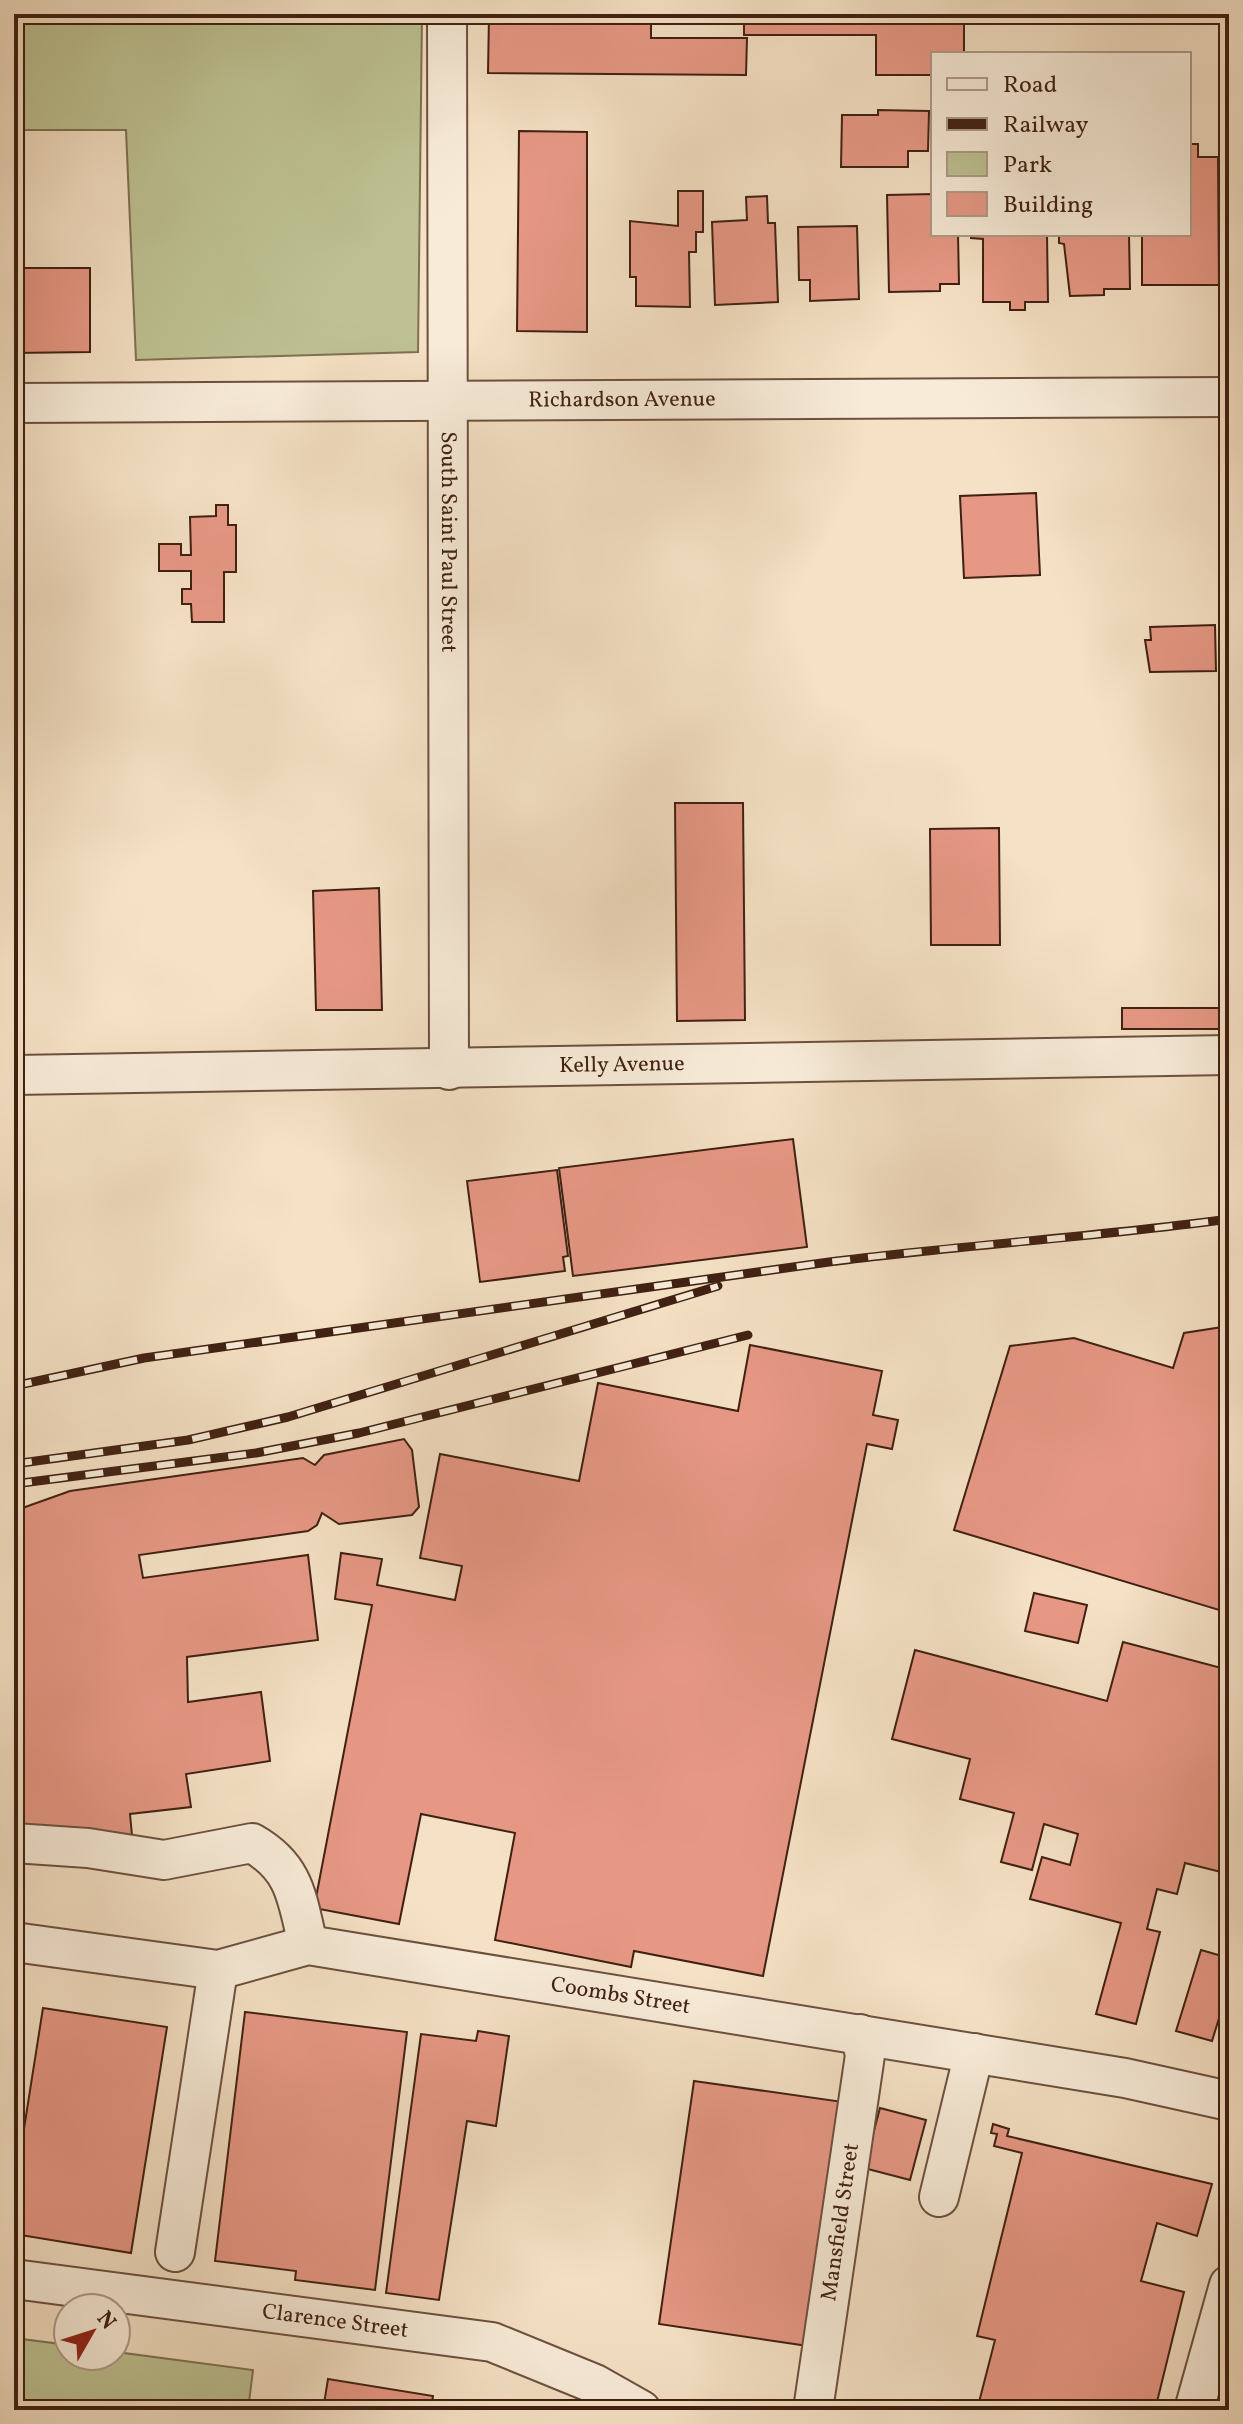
<svg xmlns="http://www.w3.org/2000/svg" width="1243" height="2424" font-family="Vollkorn,serif">
<style>
.green{fill:#bec293;stroke:#7f7152;stroke-width:2}
.building{fill:#e79885;stroke:#402011;stroke-width:2}
.lines{fill:none;stroke-linecap:round;stroke-linejoin:round}
.minor-casing{stroke:#6d503e;stroke-width:42}
.minor{stroke:#f8ecd9;stroke-width:38}
.rail-casing{stroke:#402011;stroke-width:9}
.rail{stroke:#f8ecd9;stroke-width:6;stroke-dasharray:18;stroke-linecap:butt}
.labels{text-anchor:middle;dominant-baseline:central;stroke-width:7;stroke-linejoin:round;paint-order:stroke}
.street-label{font-size:22px;fill:#402011;stroke:#f8ecd9}
</style>
<rect width="100%" height="100%" fill="#f5e1c5"/>
<filter id="stains"><feTurbulence type="fractalNoise" baseFrequency=".0025" numOctaves="4"/><feColorMatrix values="0 0 0 0 .2 0 0 0 0 .09 0 0 0 0 .02 0 0 0 .5 -.17"/></filter>
<radialGradient id="worn" r=".72"><stop offset=".6" stop-color="#630" stop-opacity="0"/><stop offset="1" stop-color="#630" stop-opacity=".3"/></radialGradient>
<g class="green">
<polygon points="14,14 422,14 418,352 136,360 126,130 14,130"/>
<polygon points="14,2338 68,2345 68,2356 116,2356 116,2352 253,2370 248,2410 14,2410"/>
</g>
<g class="building">
<polygon points="611,14 651,14 651,38 747,38 746,75 488,73 489,15"/>
<polygon points="744,14 964,14 964,54 933,54 933,75 876,75 876,35 744,35"/>
<polygon points="878,110 929,111 928,151 908,151 908,167 841,167 842,115 878,115"/>
<polygon points="519,131 587,132 587,332 517,331"/>
<polygon points="1189,144 1198,144 1198,157 1218,157 1219,285 1142,285 1142,234 1189,234"/>
<polygon points="678,191 703,191 703,232 696,232 696,252 689,252 690,307 636,306 636,277 630,277 630,221 678,226"/>
<polygon points="933,194 933,234 958,234 959,284 940,284 940,291 889,292 887,195"/>
<polygon points="767,196 768,223 775,223 778,302 715,305 712,222 747,220 746,197"/>
<polygon points="857,226 859,299 810,301 810,280 799,280 798,227"/>
<polygon points="971,234 1047,234 1048,302 1025,302 1025,310 1010,310 1010,302 983,302 983,239 971,238"/>
<polygon points="1059,234 1129,234 1130,289 1104,289 1104,295 1070,296 1064,244 1059,243"/>
<polygon points="14,268 90,268 90,352 14,353"/>
<polygon points="1036,493 1040,575 964,578 960,496"/>
<polygon points="216,505 228,505 228,525 236,525 236,572 224,572 224,622 192,622 191,604 182,604 182,589 191,589 191,571 159,571 159,544 181,544 181,555 191,555 190,517 216,516"/>
<polygon points="1215,625 1216,671 1150,672 1145,640 1151,640 1150,627"/>
<polygon points="675,803 743,803 745,1020 677,1021"/>
<polygon points="999,828 1000,945 931,945 930,829"/>
<polygon points="379,888 382,1010 316,1010 313,891"/>
<polygon points="1122,1008 1219,1008 1220,1029 1122,1029"/>
<polygon points="793,1139 807,1247 573,1276 559,1168"/>
<polygon points="557,1170 568,1256 563,1257 565,1271 480,1282 467,1181"/>
<polygon points="1229,1326 1229,1613 954,1530 1010,1346 1074,1338 1173,1368 1184,1333"/>
<polygon points="750,1345 882,1371 873,1415 898,1420 892,1449 867,1444 763,1976 634,1951 631,1967 495,1940 515,1833 421,1814 399,1924 314,1908 372,1605 335,1599 341,1553 382,1559 377,1585 455,1600 462,1566 420,1558 440,1454 579,1481 598,1383 738,1411"/>
<polygon points="404,1439 412,1450 419,1507 412,1515 339,1524 322,1513 317,1525 308,1531 139,1555 143,1578 308,1555 318,1640 187,1657 188,1702 261,1692 270,1761 186,1774 191,1807 130,1814 133,1846 14,1831 14,1511 70,1491 303,1458 315,1465 324,1455"/>
<polygon points="1034,1593 1087,1605 1078,1643 1025,1631"/>
<polygon points="1123,1642 1229,1670 1229,1874 1185,1863 1177,1894 1157,1889 1147,1929 1160,1932 1136,2024 1096,2014 1121,1923 1030,1899 1042,1857 1070,1865 1078,1834 1044,1824 1032,1870 1001,1862 1014,1813 960,1799 970,1759 892,1739 915,1650 1107,1701"/>
<polygon points="1201,1950 1229,1958 1229,1986 1212,2041 1176,2031"/>
<polygon points="43,2008 167,2027 131,2253 14,2234 14,2192"/>
<polygon points="245,2012 407,2032 375,2290 295,2280 296,2271 215,2261"/>
<polygon points="478,2031 509,2036 496,2126 467,2121 439,2300 386,2293 421,2034 476,2041"/>
<polygon points="694,2081 850,2103 815,2347 659,2324"/>
<polygon points="880,2108 926,2120 910,2180 864,2168"/>
<polygon points="993,2124 1009,2129 1007,2136 1212,2184 1197,2236 1157,2223 1141,2281 1184,2292 1155,2410 977,2410 995,2340 977,2336 1022,2153 994,2146 997,2134 991,2133"/>
<polygon points="328,2379 433,2396 431,2410 323,2410"/>
</g>
<g class="lines">
<g class="minor-casing">
<g id="minor">
<path id="s1" d="M447,14l2,1056"/>
<path id="s2" d="M14,403l1215,-6"/>
<path id="s3" d="M14,1075l1215,-20"/>
<path d="M14,1843l74,5 76,12 88,-17c44,25 45,56 56,102"/>
<path id="s4" d="M14,1942l204,28 90,-25 817,133 104,23"/>
<polyline points="939,2197 974,2053"/>
<polyline points="175,2252 218,1970"/>
<path id="s5" d="M14,2279l478,63 103,42 46,26"/>
<path id="s6" d="M813,2410l52,-355 -5,-21"/>
<polyline points="1194,2410 1229,2285"/>
</g>
</g>
<use href="#minor" class="minor"/>
<g class="rail-casing">
<g id="rail">
<path d="M14,1386l130,-28 685,-96c133,-17 267,-25 400,-43"/>
<polyline points="14,1464 188,1440 288,1417 718,1286"/>
<polyline points="14,1484 256,1453 359,1433 748,1335"/>
</g>
</g>
<use href="#rail" class="rail"/>
</g>
<g class="labels">
<g class="street-label">
<text stroke="none"><textPath href="#s2" startOffset="608">Richardson Avenue</textPath></text>
<text stroke="none"><textPath href="#s1" startOffset="528">South Saint Paul Street</textPath></text>
<text stroke="none"><textPath href="#s3" startOffset="608">Kelly Avenue</textPath></text>
<text stroke="none"><textPath href="#s4" startOffset="616">Coombs Street</textPath></text>
<text stroke="none"><textPath href="#s6" startOffset="190">Mansfield Street</textPath></text>
<text stroke="none"><textPath href="#s5" startOffset="324">Clarence Street</textPath></text>
</g>
</g>
<rect width="1243" height="2424" fill="none" stroke="#f5e1c5" stroke-width="48"/>
<rect x="16" y="16" width="1211" height="2392" fill="none" stroke="#402011" stroke-width="4"/>
<rect x="24" y="24" width="1195" height="2376" fill="none" stroke="#402011" stroke-width="2"/>
<rect x="931" y="52" width="260" height="184" fill="#f8ecd9" stroke="#ae9a89" stroke-width="2"/>
<rect x="947" y="78" width="40" height="12" fill="#f8ecd9" stroke="#ae9a89" stroke-width="2"/>
<text x="1003" y="92" font-size="24" fill="#402011">Road</text>
<rect x="947" y="118" width="40" height="12" fill="#402011" stroke="#ae9a89" stroke-width="2"/>
<text x="1003" y="132" font-size="24" fill="#402011">Railway</text>
<rect x="947" y="152" width="40" height="24" fill="#bec293" stroke="#ae9a89" stroke-width="2"/>
<text x="1003" y="172" font-size="24" fill="#402011">Park</text>
<rect x="947" y="192" width="40" height="24" fill="#e79885" stroke="#ae9a89" stroke-width="2"/>
<text x="1003" y="212" font-size="24" fill="#402011">Building</text>
<g transform="translate(92 2332) rotate(51)"><circle r="38" fill="#f8ecd9" stroke="#ae9a89" stroke-width="2"/>
<path d="M0-6L14 30L0 20L-14 30Z" fill="#8f2418"/>
<text y="-12" font-size="22" font-weight="bold" text-anchor="middle" fill="#402011">N</text>
</g>
<rect width="100%" height="100%" filter="url(#stains)"/>
<rect width="100%" height="100%" fill="url(#worn)"/>
</svg>
